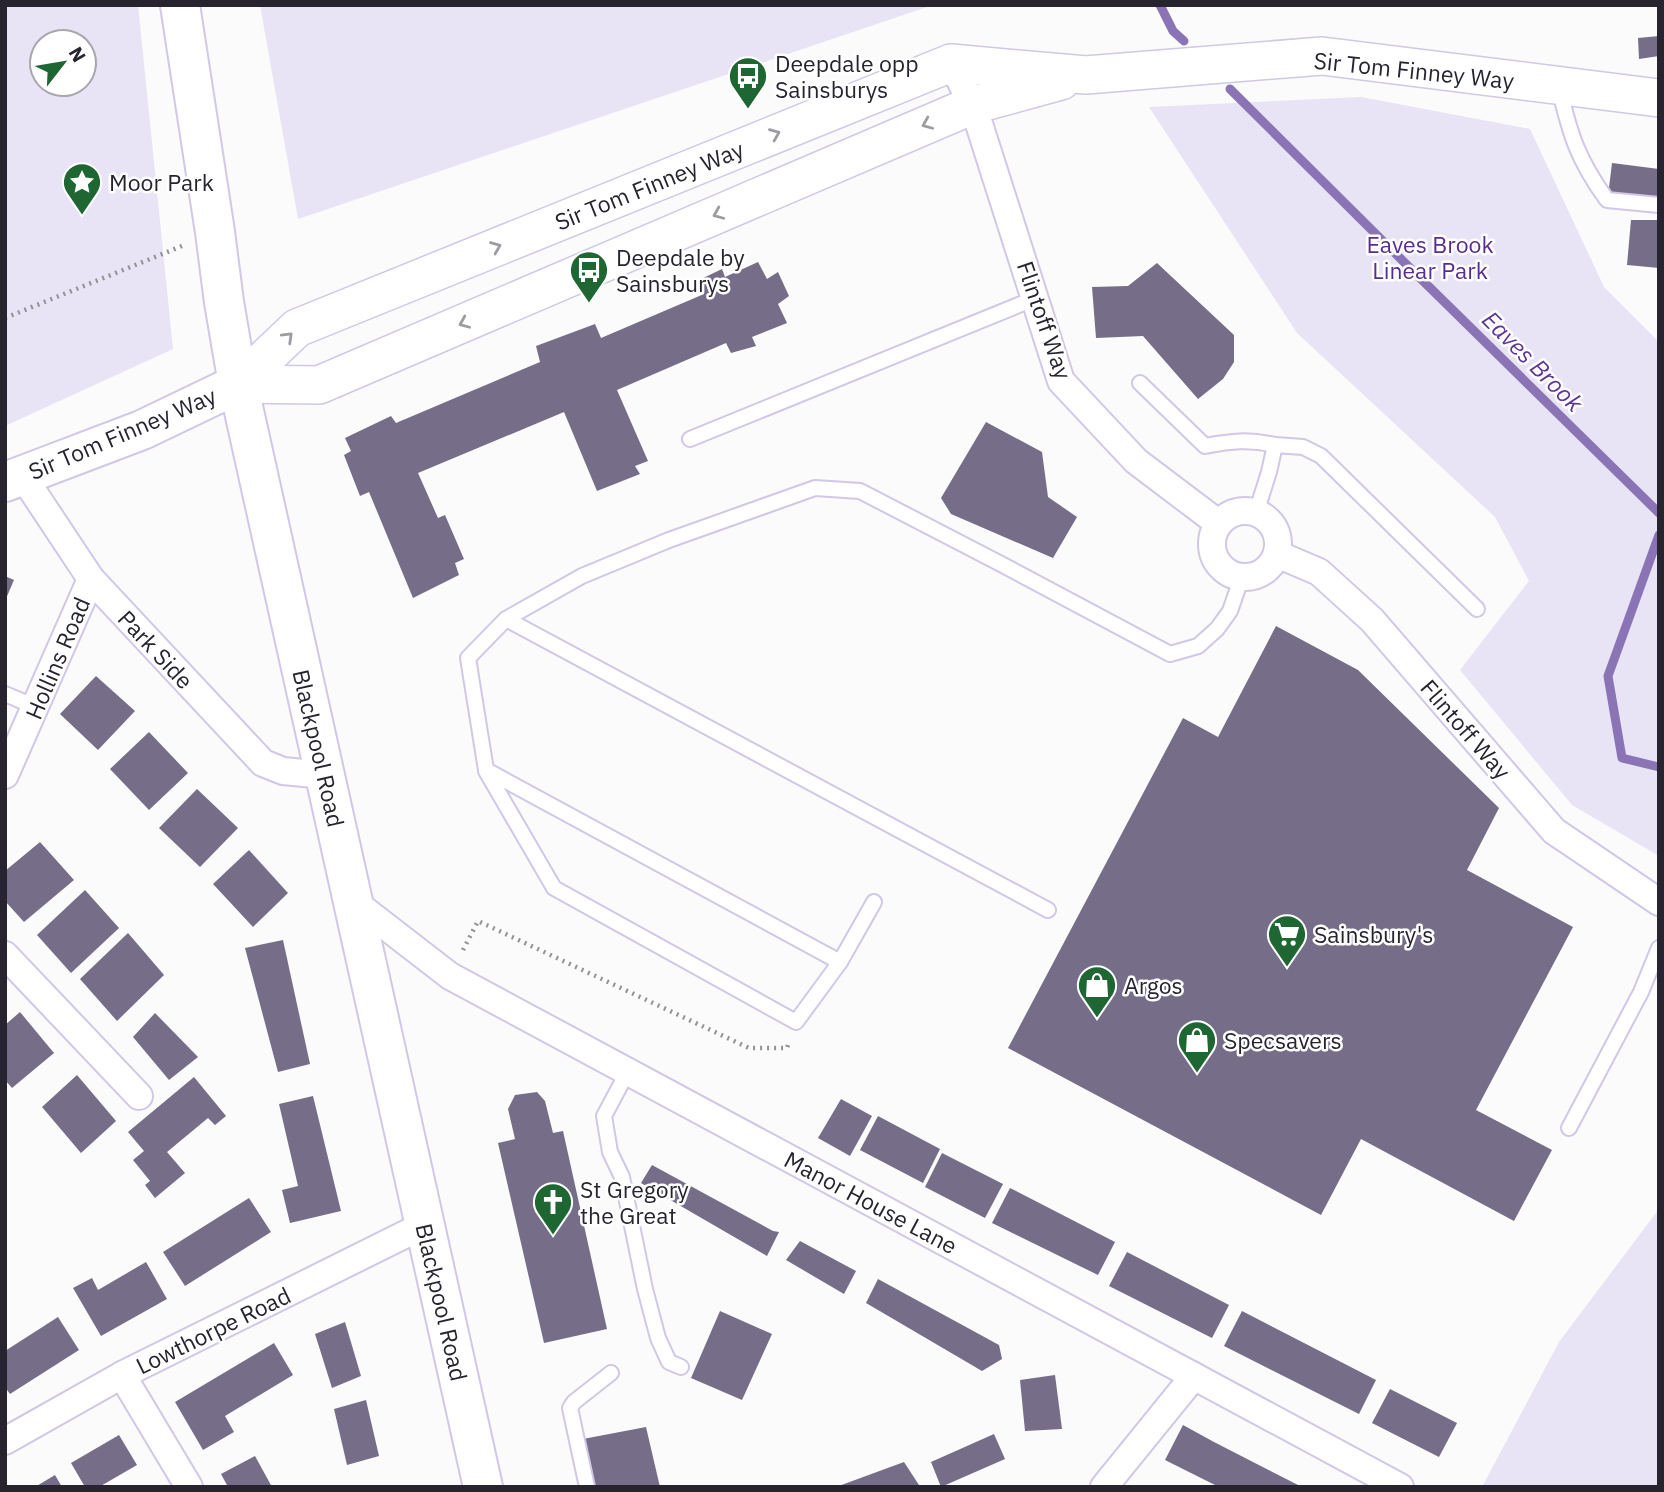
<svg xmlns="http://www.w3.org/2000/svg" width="1664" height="1492" font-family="'IBM Plex Sans',sans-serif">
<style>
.green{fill:#e8e3f5;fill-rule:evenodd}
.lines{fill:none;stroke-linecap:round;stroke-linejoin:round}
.stream{stroke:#8a74b5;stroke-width:9}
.building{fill:#766d89}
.lane-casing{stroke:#d1c7e7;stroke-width:18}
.street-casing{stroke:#d1c7e7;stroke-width:30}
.secondary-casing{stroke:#d1c7e7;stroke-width:40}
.primary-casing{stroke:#d1c7e7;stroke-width:42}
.highway-casing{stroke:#d1c7e7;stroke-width:42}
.path{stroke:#949298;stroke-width:4.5;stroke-dasharray:2 5;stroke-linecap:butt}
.lane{stroke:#fff;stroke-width:14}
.street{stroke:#fff;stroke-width:26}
.secondary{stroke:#fff;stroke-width:37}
.primary{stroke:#fff;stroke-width:38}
.highway{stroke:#fff;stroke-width:38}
.oneway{stroke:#9e9ca1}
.labels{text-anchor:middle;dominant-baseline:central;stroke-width:5;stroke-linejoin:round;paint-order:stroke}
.poi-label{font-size:23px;fill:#27242f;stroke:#fff;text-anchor:start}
.street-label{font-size:23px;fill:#27242f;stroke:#fff}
.park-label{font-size:23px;fill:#582d91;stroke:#fff}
.water-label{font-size:24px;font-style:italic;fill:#5f3599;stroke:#fff}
</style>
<rect width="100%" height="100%" fill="#fbfbfb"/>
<g class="green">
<path d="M5,5h133l35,344 -168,77zM42,42h42v42h-42z"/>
<polygon points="260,5 933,5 298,219"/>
<polygon points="1361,97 1530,129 1604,287 1659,342 1659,856 1572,805 1460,670 1529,581 1495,517 1297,333 1149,107"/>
<polygon points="1659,1209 1659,1487 1482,1487 1559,1342"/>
</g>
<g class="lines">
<g class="stream">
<polyline points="1160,5 1173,31 1184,41"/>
<polyline points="1230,89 1414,272 1659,513"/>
<polyline points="1659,535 1608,676 1622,758 1659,767"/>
</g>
</g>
<g class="building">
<polygon points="1659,36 1659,56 1639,59 1638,38"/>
<polygon points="1612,163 1659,169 1659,202 1608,196"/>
<polygon points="1631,220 1659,220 1659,268 1627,265"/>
<polygon points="758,262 767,279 778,272 789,296 778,304 787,323 752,337 756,346 731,353 726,343 617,390 648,461 635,466 640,474 597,491 564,412 418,473 438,518 445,515 464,559 455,563 459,575 413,598 369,492 360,496 344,455 351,451 345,438 391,416 396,423 540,362 536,346 595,324 601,338 704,294 699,280 722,269 725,277"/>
<polygon points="1157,263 1234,335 1234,362 1223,379 1198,399 1143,336 1096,338 1092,287 1128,286"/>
<polygon points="986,422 1042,452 1048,497 1077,517 1053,558 951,514 941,498"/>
<polygon points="5,576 14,580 5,601"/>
<polygon points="1276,626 1358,670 1499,808 1467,870 1573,927 1476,1110 1552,1150 1514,1221 1361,1139 1321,1215 1008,1048 1183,718 1218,737"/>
<polygon points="96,676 135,711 98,750 60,714"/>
<polygon points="149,732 188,773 149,810 110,769"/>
<polygon points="197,789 238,828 200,867 159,828"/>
<polygon points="40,842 74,880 24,922 5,901 5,871"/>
<polygon points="249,850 288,893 253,927 213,884"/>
<polygon points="85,890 119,928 71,973 37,935"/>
<polygon points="128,933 164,975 117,1021 80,979"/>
<polygon points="283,940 310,1064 278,1072 245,948"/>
<polygon points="20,1012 54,1053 12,1088 5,1080 5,1025"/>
<polygon points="155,1013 198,1057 169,1080 133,1037"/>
<polygon points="77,1075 116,1121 81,1153 42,1107"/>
<polygon points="194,1077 226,1116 215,1125 208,1118 167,1152 185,1173 155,1198 145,1185 150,1181 133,1160 144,1151 128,1132"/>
<polygon points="537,1092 545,1101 553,1133 563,1131 607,1329 544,1343 498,1143 515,1139 508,1109 515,1095"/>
<polygon points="313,1096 341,1211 290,1223 282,1190 298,1186 279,1104"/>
<polygon points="841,1099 872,1116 850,1156 818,1138"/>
<polygon points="878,1116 940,1149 923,1183 860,1150"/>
<polygon points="942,1153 1003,1184 985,1218 925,1187"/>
<polygon points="652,1165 773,1231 779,1232 767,1256 641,1183"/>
<polygon points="1010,1188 1115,1242 1098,1275 992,1223"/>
<polygon points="249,1198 271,1232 185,1286 163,1252"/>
<polygon points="800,1241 856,1271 844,1294 786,1260"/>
<polygon points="1127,1252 1229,1305 1212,1338 1109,1286"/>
<polygon points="146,1262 167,1299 101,1336 73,1288 92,1278 98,1290"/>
<polygon points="878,1279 999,1345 1002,1359 982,1371 866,1303"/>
<polygon points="720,1311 772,1334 742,1400 691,1378"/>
<polygon points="1242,1311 1376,1380 1359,1414 1224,1346"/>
<polygon points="58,1317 79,1350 10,1394 5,1387 5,1351"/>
<polygon points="345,1322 361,1376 332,1388 315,1334"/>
<polygon points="274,1343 293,1375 225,1416 234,1432 203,1450 175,1402"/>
<polygon points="1055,1375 1062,1429 1025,1431 1020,1380"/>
<polygon points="1390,1389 1457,1423 1439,1457 1372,1423"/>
<polygon points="366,1400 379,1456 347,1465 334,1409"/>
<polygon points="1183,1425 1214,1442 1302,1487 1219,1487 1165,1460"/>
<polygon points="646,1427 660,1487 595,1487 583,1439"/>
<polygon points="994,1434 1005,1459 941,1487 931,1462"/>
<polygon points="119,1435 137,1465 99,1487 85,1487 71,1463"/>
<polygon points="255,1456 272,1487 228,1487 221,1474"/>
<polygon points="904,1462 919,1485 914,1487 836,1487"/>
<polygon points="55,1475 62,1487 35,1487"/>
</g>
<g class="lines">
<g class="lane-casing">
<g id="lane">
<path d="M1559,87c11,48 19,73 48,113l52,5"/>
<path d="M1140,383l65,63c26,-5 44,-7 70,-1l-6,27 -13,41"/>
<polyline points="690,439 1036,298"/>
<polyline points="1275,445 1303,447 1321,456 1477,609"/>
<polyline points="506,619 1048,910"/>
<polyline points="5,694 36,707"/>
<polyline points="486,771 554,888 796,1022 840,962"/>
<polyline points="874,902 840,962 486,770 468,658 506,619 582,576 669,540 815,488 860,491 1001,564 1170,654 1198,646 1217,629 1230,611 1239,585 1244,578"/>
<polyline points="628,1071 604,1116 610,1152 622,1177 645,1289 658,1338 669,1362 681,1367"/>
<polyline points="1569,1128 1641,992 1659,948"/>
<polyline points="587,1487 570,1408 574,1402 611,1373"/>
</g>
</g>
<g class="street-casing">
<g id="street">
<polyline points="951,63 973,105 1061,381 1136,461 1218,523"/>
<polyline points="22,475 91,579 263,763 283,771 325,775"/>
<circle cx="1245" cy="544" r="33"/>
<polyline points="1277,554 1319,572 1372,620 1554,831 1659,902"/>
<polyline points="5,775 91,579"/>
<polyline points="353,901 450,976 1400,1487"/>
<polyline points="5,955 139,1096"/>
<polyline points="122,1375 189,1487"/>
<polyline points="5,1441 122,1375 424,1225"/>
<polyline points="1104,1487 1194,1376"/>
</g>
</g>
<g class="secondary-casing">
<g id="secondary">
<polyline points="238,384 297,328 951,63 1086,75 1322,56 1659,98"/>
<polyline points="238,384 319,385 973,105 1061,81"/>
</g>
</g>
<g class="primary-casing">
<polyline id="primary" points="5,482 142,430 238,384"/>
</g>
<g class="highway-casing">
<polyline id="highway" points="180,5 215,232 224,302 238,384 483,1487"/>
</g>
<g class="path">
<polyline points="5,318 182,246"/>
<polyline points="463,950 478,921 749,1048 787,1048 789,1042"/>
</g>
<use href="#lane" class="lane"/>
<use href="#street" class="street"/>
<use href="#secondary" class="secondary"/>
<use href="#primary" class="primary"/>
<use href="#highway" class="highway"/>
</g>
<defs><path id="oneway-chevron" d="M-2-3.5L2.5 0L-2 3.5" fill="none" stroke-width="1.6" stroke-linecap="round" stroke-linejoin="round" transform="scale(1.75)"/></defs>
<g class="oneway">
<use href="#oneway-chevron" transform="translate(927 124) rotate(157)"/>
<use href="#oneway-chevron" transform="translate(775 134) rotate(-22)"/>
<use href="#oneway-chevron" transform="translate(718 214) rotate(157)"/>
<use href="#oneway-chevron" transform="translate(496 247) rotate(-22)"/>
<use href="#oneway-chevron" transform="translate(464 323) rotate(157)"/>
<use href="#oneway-chevron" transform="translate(288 337) rotate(-44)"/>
</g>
<defs>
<g id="bus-pin" transform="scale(2.0125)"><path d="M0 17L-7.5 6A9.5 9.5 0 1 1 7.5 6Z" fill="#1e6632" stroke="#fff"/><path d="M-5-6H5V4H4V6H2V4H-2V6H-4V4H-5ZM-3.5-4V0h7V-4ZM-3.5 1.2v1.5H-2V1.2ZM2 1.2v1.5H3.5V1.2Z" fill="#fff"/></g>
<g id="sight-pin" transform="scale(2.0125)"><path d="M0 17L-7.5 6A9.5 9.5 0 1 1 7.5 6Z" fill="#1e6632" stroke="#fff"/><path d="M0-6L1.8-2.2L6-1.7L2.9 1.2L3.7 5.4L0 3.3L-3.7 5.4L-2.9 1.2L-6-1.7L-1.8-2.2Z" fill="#fff"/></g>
<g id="supermarket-pin" transform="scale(2.0125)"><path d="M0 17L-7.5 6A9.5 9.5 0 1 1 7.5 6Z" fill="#1e6632" stroke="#fff"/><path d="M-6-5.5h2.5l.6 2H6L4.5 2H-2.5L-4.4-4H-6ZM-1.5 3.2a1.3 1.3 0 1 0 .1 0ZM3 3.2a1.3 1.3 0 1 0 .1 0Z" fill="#fff"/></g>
<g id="shop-pin" transform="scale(2.0125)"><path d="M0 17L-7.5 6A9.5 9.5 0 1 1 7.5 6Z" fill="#1e6632" stroke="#fff"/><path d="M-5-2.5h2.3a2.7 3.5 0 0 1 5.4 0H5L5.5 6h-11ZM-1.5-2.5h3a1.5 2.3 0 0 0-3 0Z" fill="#fff"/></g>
<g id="church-pin" transform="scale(2.0125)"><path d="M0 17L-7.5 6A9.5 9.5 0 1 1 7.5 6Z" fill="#1e6632" stroke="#fff"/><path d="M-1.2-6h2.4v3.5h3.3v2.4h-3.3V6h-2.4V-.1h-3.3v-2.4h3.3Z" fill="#fff"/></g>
</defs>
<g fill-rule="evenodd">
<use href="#bus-pin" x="748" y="76"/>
<use href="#sight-pin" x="82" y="182"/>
<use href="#bus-pin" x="589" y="270"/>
<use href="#supermarket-pin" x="1287" y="934"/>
<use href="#shop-pin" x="1097" y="985"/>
<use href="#shop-pin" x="1197" y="1040"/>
<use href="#church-pin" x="553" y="1202"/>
</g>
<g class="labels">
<g class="poi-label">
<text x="775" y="63">Deepdale opp<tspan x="775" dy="26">Sainsburys</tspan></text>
<text x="109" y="182">Moor Park</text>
<text x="616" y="257">Deepdale by<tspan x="616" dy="26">Sainsburys</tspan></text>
<text x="1314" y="934">Sainsbury's</text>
<text x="1124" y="985">Argos</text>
<text x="1224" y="1040">Specsavers</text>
<text x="580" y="1189">St Gregory<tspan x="580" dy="26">the Great</tspan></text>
</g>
<g class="street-label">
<text transform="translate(1414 70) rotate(6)">Sir Tom Finney Way</text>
<text transform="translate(649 185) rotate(-22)">Sir Tom Finney Way</text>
<text transform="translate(1045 320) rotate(71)">Flintoff Way</text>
<text transform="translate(122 433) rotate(-23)">Sir Tom Finney Way</text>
<text transform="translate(156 649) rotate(47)">Park Side</text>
<text transform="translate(57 658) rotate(-67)">Hollins Road</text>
<text transform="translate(1466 729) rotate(49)">Flintoff Way</text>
<text transform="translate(319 748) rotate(77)">Blackpool Road</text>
<text transform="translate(871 1202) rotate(28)">Manor House Lane</text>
<text transform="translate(442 1302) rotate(77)">Blackpool Road</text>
<text transform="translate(213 1330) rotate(-26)">Lowthorpe Road</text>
</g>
<g class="park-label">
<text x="1430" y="244">Eaves Brook<tspan x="1430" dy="26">Linear Park</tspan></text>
</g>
<g class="water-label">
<text transform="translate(1533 361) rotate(45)">Eaves Brook</text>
</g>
</g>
<rect width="1664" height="1492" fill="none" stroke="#27242f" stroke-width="14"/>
<g transform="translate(63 63) rotate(59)"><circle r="33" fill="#ffffff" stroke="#a9a7ac" stroke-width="2"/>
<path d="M0-5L12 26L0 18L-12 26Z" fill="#1e6632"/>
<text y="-10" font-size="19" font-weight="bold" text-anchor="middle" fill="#27242f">N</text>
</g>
</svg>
